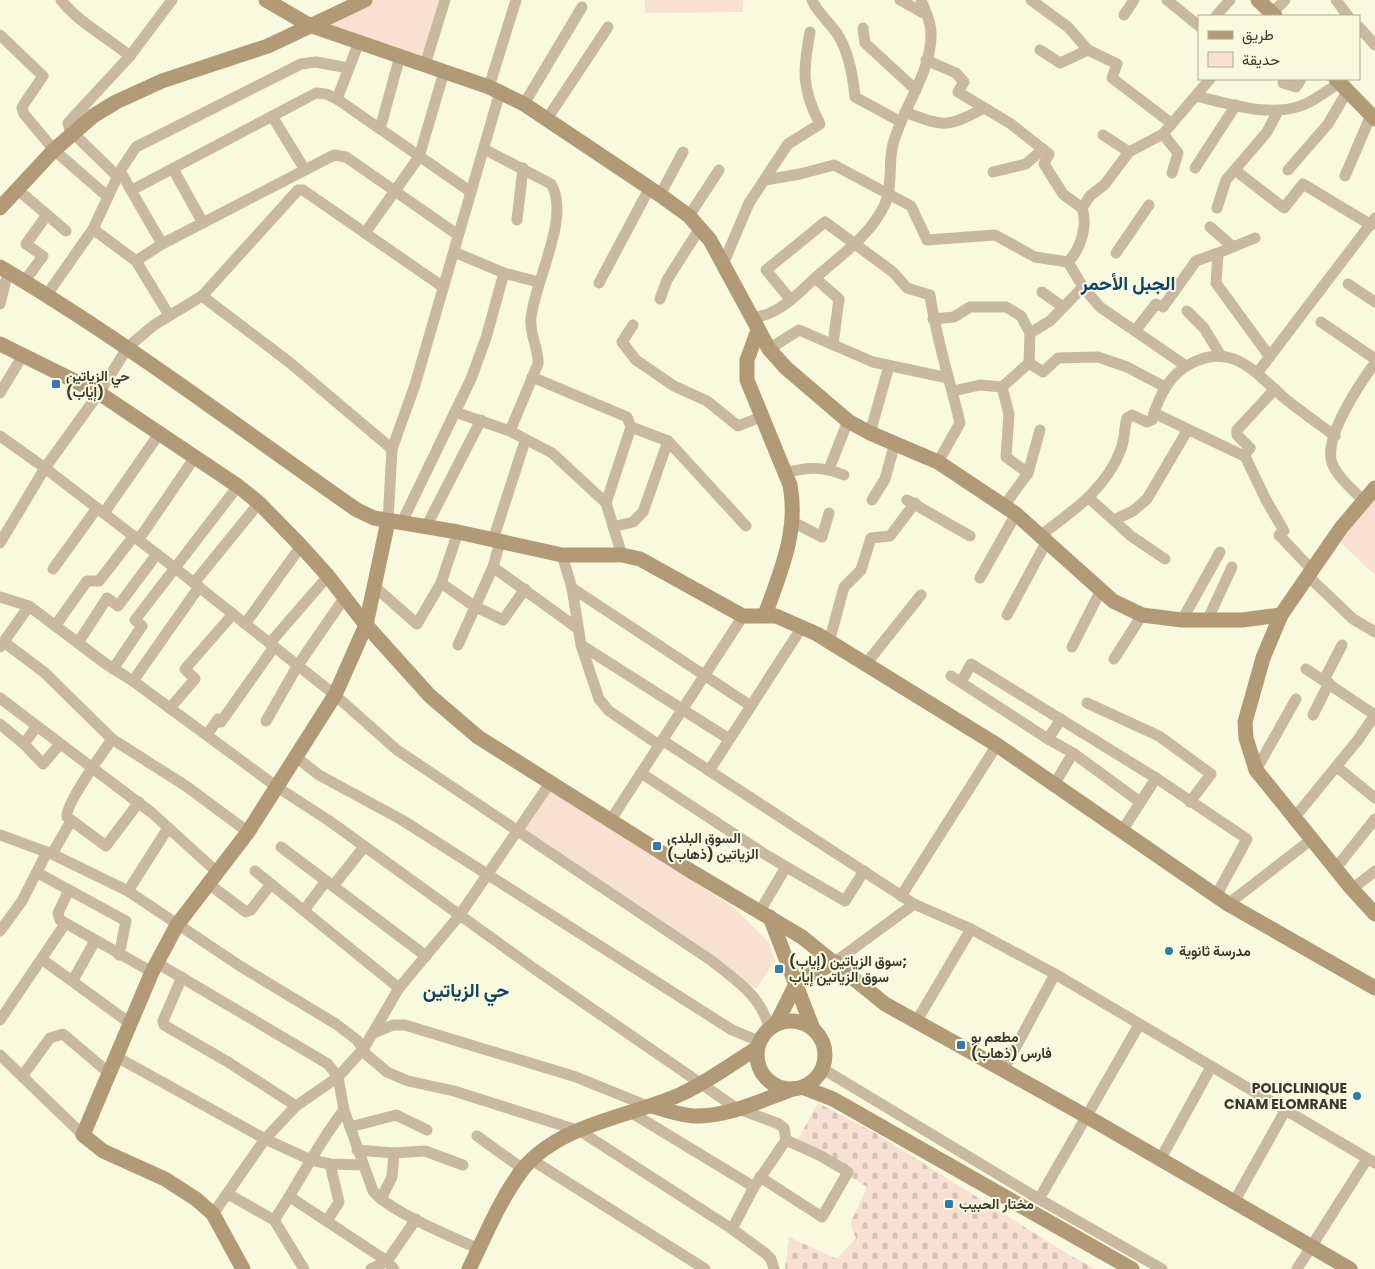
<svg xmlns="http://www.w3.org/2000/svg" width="1375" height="1269" font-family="Poppins,Vazirmatn,sans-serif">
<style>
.green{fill:#f8e1d3}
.cemetery{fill:url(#cemetery-stones)}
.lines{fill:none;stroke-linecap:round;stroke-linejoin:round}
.street{stroke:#c8b9a0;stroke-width:11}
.secondary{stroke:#b19a75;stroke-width:15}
.poi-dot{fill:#3479ae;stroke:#f9f9df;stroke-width:2}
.labels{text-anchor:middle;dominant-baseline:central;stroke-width:4;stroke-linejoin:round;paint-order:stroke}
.poi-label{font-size:14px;font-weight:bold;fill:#39382e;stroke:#f9f9df;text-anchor:start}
.district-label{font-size:19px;font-weight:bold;fill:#114266;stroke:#f9f9df}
</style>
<defs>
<pattern id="cemetery-stones" width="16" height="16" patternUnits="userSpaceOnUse" patternTransform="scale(1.25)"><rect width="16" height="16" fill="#f8e1d3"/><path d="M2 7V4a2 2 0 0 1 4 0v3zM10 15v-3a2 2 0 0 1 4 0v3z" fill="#d5c2b5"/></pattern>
</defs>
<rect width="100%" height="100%" fill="#f9f9df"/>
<g class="green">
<polygon points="374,0 439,0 422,59 323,26"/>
<polygon points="645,0 743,0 743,12 645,13"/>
<polygon points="1375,494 1375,575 1336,538"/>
<polygon points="549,790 733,907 769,943 775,961 756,989 520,830"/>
</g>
<polygon class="cemetery" points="818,1103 875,1133 1061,1250 1095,1269 785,1269 789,1237 837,1259 856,1238 850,1224 867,1187 796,1143"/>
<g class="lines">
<g class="street">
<path d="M61,0c18,23 46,37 69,56"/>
<path d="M812,0c5,12 16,21 24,32 12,17 17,44 19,65l46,25"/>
<polyline points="900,0 927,15"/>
<polyline points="1031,0 1068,27 1088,50 1117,64 1112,78 1171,123"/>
<polyline points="1167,0 1199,26"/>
<polyline points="1336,0 1348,16"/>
<polyline points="1272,13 1285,0"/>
<polyline points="1124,15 1134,0"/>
<polyline points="1216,16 1230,0"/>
<polyline points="1359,27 1375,45"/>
<polyline points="863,28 865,43 916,90"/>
<polyline points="0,35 43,76 24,104 22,108 24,114 54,150 108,197"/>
<polyline points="1040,50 1060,63 1088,50"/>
<polyline points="926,60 956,73 964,82 958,92 1011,124 1049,154 1044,164 1063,194 1082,208"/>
<polyline points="425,65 445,0"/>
<polyline points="1285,79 1283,83 1296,87 1301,79"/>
<polyline points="489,87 516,0"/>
<path d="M1196,96c34,8 74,22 107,9 13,-5 25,-15 37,-23"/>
<polyline points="337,99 359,42"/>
<polyline points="524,104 582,7"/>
<path d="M905,112c39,15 42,16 79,-4"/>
<polyline points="272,116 305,170"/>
<polyline points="547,119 608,27"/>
<polyline points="380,129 400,56"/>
<polyline points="1163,134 1178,153 1172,173"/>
<polyline points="1103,135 1129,152"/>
<path d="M484,149l67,35c20,33 -16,96 -20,134 -2,16 8,30 7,46l-28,67"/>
<polyline points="1195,168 1236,105"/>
<polyline points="173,169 203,223"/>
<polyline points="1235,170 1284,208 1303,184 1371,225"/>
<polyline points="1288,170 1328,124 1348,90"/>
<polyline points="120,171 162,244"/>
<polyline points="993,172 1026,164 1043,149"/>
<polyline points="1345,176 1371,115"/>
<polyline points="118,177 70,130 68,123 130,56 172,0"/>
<polyline points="765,180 800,174 834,165 911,206 927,240 995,235 1035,257 1068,262"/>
<polyline points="17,189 66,231"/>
<polyline points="132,190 316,93 326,94 337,99 471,192"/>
<polyline points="660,195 683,152"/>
<polyline points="1217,208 1226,180 1267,132 1278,111"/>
<polyline points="689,216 719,170"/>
<polyline points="517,220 523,168"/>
<polyline points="1210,227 1233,247"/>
<polyline points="93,229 136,261 169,315"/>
<polyline points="365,233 419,157 444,72"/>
<polyline points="1255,238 1218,253 1216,283 1270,357"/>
<polyline points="454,252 504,273 538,282"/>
<polyline points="1116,253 1149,205"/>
<polyline points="136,261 162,244 334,155 346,157 458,235"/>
<path d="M724,262l25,-59 39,-59 32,-20c-19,-36 -17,-54 -10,-92"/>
<polyline points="815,278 839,299 833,344"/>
<polyline points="24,282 43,256 26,244 46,216"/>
<polyline points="599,283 649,189"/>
<polyline points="1348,284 1375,302"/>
<polyline points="1042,292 1063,307"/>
<polyline points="46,296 93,229 120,171 136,147 301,64 316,62 348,68"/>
<polyline points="202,296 289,362 392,449"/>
<polyline points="660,299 667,280 700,228"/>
<path d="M790,299l-24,-29 59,-48 68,50 14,16 23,7c6,44 20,85 30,128l-22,39"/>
<polyline points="0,304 8,272"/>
<polyline points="1187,311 1204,328 1221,356"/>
<path d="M752,317c8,0 15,-2 22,-6 15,-7 29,-22 41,-33 25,-22 56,-43 70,-74 8,-18 3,-41 8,-60 10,-37 39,-72 38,-111 0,-12 -6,-23 -10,-33"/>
<polyline points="933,319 954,317 970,307 1006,307 1021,316 1030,333 1029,363"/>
<polyline points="1321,322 1375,359"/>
<polyline points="633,325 622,342 636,360 674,386 707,401 738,426 761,417"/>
<polyline points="1135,331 1156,304 1163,307 1196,261 1218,253"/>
<polyline points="1030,333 1050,321 1083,287"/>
<polyline points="769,349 799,330 873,362 948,378"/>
<path d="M1186,366l-86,-59 -17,-20 -15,-25c13,-13 20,-37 14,-54l8,-12 15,-12 24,-32 34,-18 47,-55"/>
<polyline points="1258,372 1375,218"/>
<polyline points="532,377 627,417 631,427 606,503"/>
<polyline points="1002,387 1009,414 1006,457 1028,473"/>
<polyline points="953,391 980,385 1002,387 1029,363 1043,372 1058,358 1098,357 1127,367 1165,387"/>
<polyline points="0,393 23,355"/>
<polyline points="455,412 510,431 552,453 565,465 606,503 622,555"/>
<polyline points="1154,413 1244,456 1250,448 1237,435 1237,430 1275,389"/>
<polyline points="631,427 668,441 746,526"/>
<polyline points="870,433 889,366"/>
<path d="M0,436l45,32 130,100 160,127 62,55 315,211c27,22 46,32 58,67"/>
<polyline points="1245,456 1266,500 1284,531 1279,535 1313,571"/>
<polyline points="829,469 848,421"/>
<path d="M785,473c24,-6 36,-7 59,2"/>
<polyline points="1089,498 1131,536 1165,559"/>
<polyline points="872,500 885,479 895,443"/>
<polyline points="907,500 970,536"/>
<path d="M1364,501c-11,-11 -26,-23 -32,-38 -9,-25 28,-80 43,-100"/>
<polyline points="1004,506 1028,473 1040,430"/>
<polyline points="104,513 159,434"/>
<polyline points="1114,520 1133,511 1147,499 1187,431"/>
<polyline points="388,521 392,449 415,385 500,92"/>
<polyline points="402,522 471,379 486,338 504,273"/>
<polyline points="793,522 822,537 829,513"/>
<polyline points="426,527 481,420"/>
<polyline points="613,527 633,522 643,512 668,441"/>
<path d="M1041,535c32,-24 66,-47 80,-86 4,-10 3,-21 6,-31l5,-3 15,7 5,-2c6,-22 17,-45 38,-56 45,-24 67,12 98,37 15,12 31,23 47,35"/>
<polyline points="139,539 195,457"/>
<polyline points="493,540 525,441"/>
<polyline points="0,543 45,468 99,393 128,347 154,325 202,296 298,190 303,190 443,287"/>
<polyline points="562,555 572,588 581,645 599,699 609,711 659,745"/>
<polyline points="493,567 577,628"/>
<polyline points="53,569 97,508"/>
<polyline points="1309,577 1353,619 1375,632"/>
<polyline points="980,578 1016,514"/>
<polyline points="194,583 259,503"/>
<polyline points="441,583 474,606 503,620 525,589"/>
<polyline points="375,587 417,624 441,583 458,532"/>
<polyline points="572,588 751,706"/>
<polyline points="0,597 29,606 106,664 133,681 277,787 328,820 536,970 700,1083 736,1108 779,1124 784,1128 786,1140 754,1187 732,1229"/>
<polyline points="1007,615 1047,541"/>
<polyline points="1182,620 1220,552"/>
<polyline points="1207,621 1232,567"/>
<polyline points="245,624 301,546"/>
<polyline points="55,626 87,581 99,581 134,536"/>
<polyline points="4,642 45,673 112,739 186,786 248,832"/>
<polyline points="829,642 844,587 861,570 871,538 890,536 915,503"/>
<polyline points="78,643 107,598 118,606 157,554"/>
<polyline points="270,643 328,576"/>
<polyline points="458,645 493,567 500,542"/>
<polyline points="581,645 729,739"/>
<polyline points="0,647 29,606"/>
<polyline points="1072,647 1101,590"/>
<polyline points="1114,659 1142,615"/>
<polyline points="865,665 921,595"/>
<polyline points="113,669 142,626 135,620 238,486"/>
<polyline points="1306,669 1375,715"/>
<polyline points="951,676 1048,739 1073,753 1140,802"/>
<polyline points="1324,680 1342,645"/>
<polyline points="133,681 199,587"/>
<polyline points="961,682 971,664 1156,778 1247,839 1216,896"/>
<polyline points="0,698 152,813 218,873"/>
<polyline points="1087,703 1159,736 1211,774 1190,802"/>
<polyline points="170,708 195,679 185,669 233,614"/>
<polyline points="1313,715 1329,683"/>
<polyline points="266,721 298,665 345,597"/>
<polyline points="0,724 24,744 37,726"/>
<polyline points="207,735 218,719 221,722 274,647"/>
<path d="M112,739c-9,13 -47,66 -45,78l39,29 33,-44"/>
<polyline points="1048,739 1061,719"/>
<polyline points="662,740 914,904 835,962"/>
<polyline points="24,744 43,764 60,744"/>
<polyline points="296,757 319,775 402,820 732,1030 759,1041"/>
<polyline points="1337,767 1375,798"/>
<polyline points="1256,770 1296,699"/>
<polyline points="709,771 802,627"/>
<polyline points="641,773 766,855 845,901 864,871"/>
<polyline points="1054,785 1073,753"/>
<polyline points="1295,817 1357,741 1375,715"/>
<polyline points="610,821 743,616"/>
<polyline points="1122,831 1156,778"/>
<polyline points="0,835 52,854 128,891 240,966 336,1024 357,1040 367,1055 387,1072 408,1081 454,1091 580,1131 732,1229 765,1253 771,1259 774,1269"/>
<polyline points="281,847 426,956"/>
<polyline points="52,854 71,821"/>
<polyline points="1336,868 1375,819"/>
<polyline points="255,871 399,988"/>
<polyline points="38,873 126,921 119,955"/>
<polyline points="210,885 246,912 251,910 271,884"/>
<polyline points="333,886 364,847"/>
<polyline points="1352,889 1375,871"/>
<polyline points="69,890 58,913 60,920 152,972"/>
<polyline points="128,891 168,828"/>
<polyline points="901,896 997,745"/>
<polyline points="914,904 971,929"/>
<polyline points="1228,904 1312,839"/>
<polyline points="305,909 326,881"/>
<polyline points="760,911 786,867"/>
<polyline points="0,931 22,901 47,852"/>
<polyline points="43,960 131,1024"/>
<path d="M157,963l171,101 10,13 6,33 29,81c17,21 80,46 106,58"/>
<polyline points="182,977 163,1021 164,1025 228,1062 296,1106"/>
<polyline points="73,980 95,941"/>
<polyline points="0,1020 65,924"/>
<polyline points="916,1022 971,929 1055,974 1375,1163"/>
<polyline points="374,1033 393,1025 405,1025 576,1077 650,1107"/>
<polyline points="0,1055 83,1135"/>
<polyline points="115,1056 265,1139 311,1160 330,1164 362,1165"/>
<polyline points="823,1069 1039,1199 1162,1269"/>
<polyline points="1004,1069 1055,974"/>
<polyline points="23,1075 50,1038 63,1034 109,1073"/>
<polyline points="632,1113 754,1187"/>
<polyline points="350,1127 396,1115 427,1130"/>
<polyline points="477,1136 523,1169"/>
<polyline points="357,1150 394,1153 425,1151 463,1165"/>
<polyline points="532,1160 705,1269"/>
<polyline points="1160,1160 1211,1067"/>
<polyline points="760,1177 822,1217 848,1172 821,1156 786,1140"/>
<polyline points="228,1194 274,1220 304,1269"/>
<polyline points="290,1197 387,1261 394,1269"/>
<polyline points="381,1199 392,1177 394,1153"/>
<polyline points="1039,1199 1139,1025"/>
<polyline points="1234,1202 1285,1111"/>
<polyline points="213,1214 265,1139 296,1106 338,1077 364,1048 399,988 459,916 550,783"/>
<path d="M274,1220c25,-36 43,-76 70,-110"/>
<polyline points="327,1221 339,1202 330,1164"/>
<polyline points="371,1269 387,1261 416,1219"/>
<polyline points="1297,1269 1367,1159"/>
</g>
<g class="secondary">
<polyline points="266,0 309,25 489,87 524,104 660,195 689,216 710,240 769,349 786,368 848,421 870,433 938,462 1016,514 1113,601 1142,615 1182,620 1242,620 1281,615"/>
<polyline points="1258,0 1275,16"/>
<polyline points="1336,79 1375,119"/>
<polyline points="0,208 54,150 93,116 116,102 162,81 268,46 365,0"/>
<path d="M0,267c124,73 239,161 357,243l17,8 84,14 104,23h60l18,4 103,57h33l41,18 180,111 231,159 147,84"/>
<path d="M758,330l-11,30v20l43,105c9,46 -10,88 -25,130"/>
<polyline points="0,344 99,393 238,486 259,503 301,546 328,576 366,625 430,696 478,737 689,870 802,937 885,1004 1086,1116 1350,1269"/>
<polyline points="1375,488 1341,528 1281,615 1263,658 1245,722 1246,738 1256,770 1352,889 1375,914"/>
<polyline points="770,917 813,1029"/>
<circle cx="791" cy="1055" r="34"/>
<polyline points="776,1024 797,982 835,962"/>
<polyline points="802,1087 833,1099 1132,1269"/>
<path d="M652,1106c13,4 28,9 42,10 33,1 68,-16 99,-27"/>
<polyline points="243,1269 213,1214 196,1199 165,1179 103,1151 83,1135 152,972 177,925 248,832 335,695 366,625 388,521"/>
<path d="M469,1269c16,-32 32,-72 54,-100 37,-45 106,-52 156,-74 26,-11 54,-32 78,-47"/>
</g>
</g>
<g class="poi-dot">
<rect x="51" y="379" width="10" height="10" rx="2.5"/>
<rect x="652" y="841" width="10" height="10" rx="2.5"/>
<circle cx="1169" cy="951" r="5"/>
<rect x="774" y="964" width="10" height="10" rx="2.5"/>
<rect x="956" y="1040" width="10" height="10" rx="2.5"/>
<circle cx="1357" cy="1096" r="5"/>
<rect x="944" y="1199" width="10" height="10" rx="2.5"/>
</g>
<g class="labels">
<g class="poi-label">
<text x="66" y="376">حي الزياتين<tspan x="66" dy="16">(إياب)</tspan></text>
<text x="667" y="838">السوق البلدي<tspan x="667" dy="16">الزياتين (ذهاب)</tspan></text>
<text x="1179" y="951">مدرسة ثانوية</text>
<text x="789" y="961">سوق الزياتين (إياب);<tspan x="789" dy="16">سوق الزياتين إياب</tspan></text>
<text x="971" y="1037">مطعم بو<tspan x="971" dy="16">فارس (ذهاب)</tspan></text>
<text x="1347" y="1088" text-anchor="end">POLICLINIQUE<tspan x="1347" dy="16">CNAM ELOMRANE</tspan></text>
<text x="959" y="1204">مختار الحبيب</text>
</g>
<g class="district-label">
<text x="1128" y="283">الجبل الأحمر</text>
<text x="466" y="990">حي الزياتين</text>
</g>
</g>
<rect x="1198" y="15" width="162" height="65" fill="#f9f9df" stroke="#acac98"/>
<rect x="1208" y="31" width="25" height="8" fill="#b19a75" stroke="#acac98"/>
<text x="1242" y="40" font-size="15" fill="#39382e">طريق</text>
<rect x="1208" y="52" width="25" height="15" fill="#f8e1d3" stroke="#acac98"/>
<text x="1242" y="65" font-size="15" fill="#39382e">حديقة</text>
</svg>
